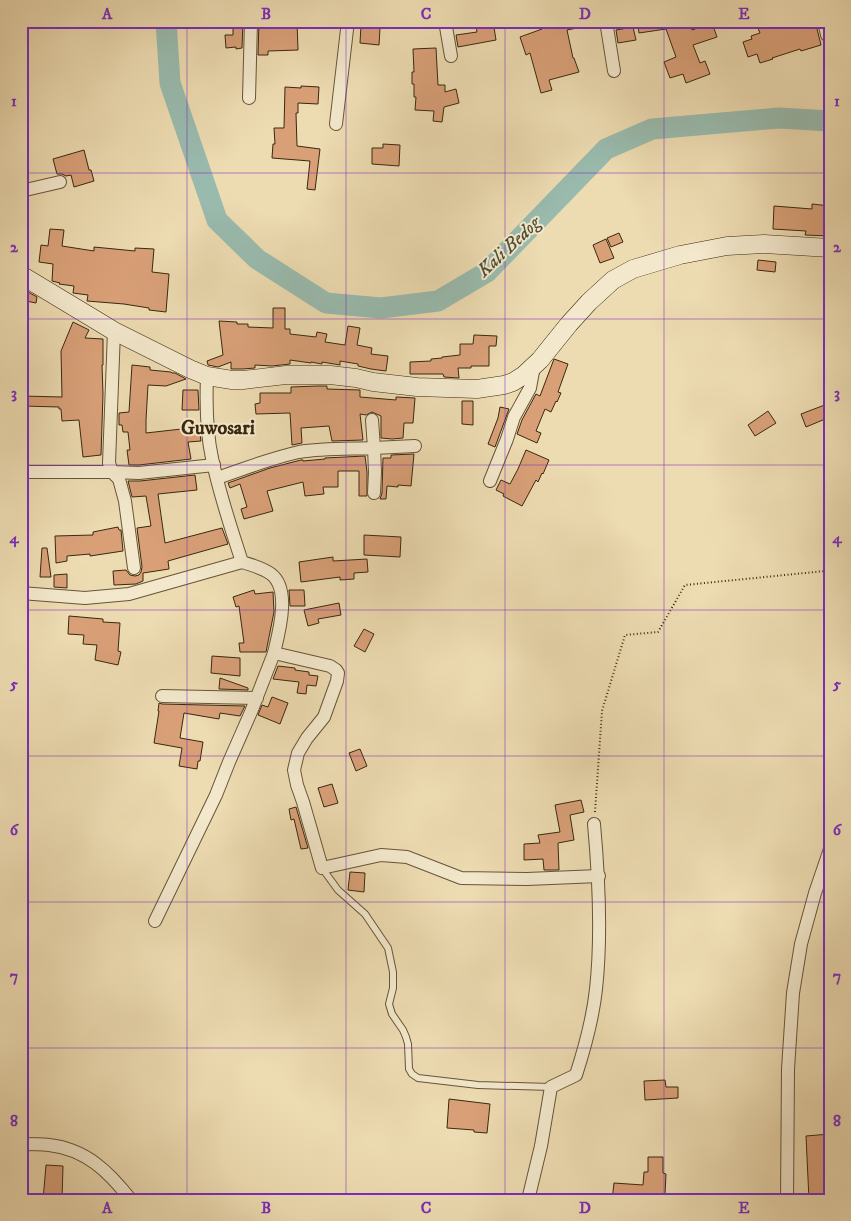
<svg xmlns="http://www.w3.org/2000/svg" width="851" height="1221" font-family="'IM FELL DW Pica',serif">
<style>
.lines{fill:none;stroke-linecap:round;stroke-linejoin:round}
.river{stroke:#99bbae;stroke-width:21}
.building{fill:#d9a078;stroke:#39280f}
.service-casing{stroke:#665538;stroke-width:8}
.minor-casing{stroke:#665538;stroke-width:14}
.secondary-casing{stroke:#39280f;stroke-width:19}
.path{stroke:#39280f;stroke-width:2;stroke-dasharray:1 2.5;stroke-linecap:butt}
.service{stroke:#f3e8cc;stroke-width:6}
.minor{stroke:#f3e8cc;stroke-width:12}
.secondary{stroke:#f3e8cc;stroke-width:18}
.grid{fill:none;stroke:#7b2cbf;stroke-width:1;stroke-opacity:0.55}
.labels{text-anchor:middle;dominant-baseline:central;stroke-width:4;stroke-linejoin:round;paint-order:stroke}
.water-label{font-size:19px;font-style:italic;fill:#514d37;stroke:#f3e8cc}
.quarter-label{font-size:20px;font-weight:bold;fill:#39280f;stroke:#f3e8cc}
.neatline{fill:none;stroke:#7b2cbf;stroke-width:2}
.grid-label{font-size:16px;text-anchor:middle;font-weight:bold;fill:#7b2cbf}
</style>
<rect width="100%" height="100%" fill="#eddbb1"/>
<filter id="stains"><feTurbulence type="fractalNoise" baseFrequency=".004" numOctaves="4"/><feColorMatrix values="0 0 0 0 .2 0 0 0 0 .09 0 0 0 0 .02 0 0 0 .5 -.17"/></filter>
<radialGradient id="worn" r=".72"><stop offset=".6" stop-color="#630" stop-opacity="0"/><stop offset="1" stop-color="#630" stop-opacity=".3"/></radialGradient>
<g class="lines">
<polyline class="river" points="166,21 170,83 217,220 257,259 326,303 381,308 438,301 487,272 606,149 652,129 779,118 830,121"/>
</g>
<g class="building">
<polygon points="233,21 243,21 242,48 236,49 236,47 226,48 225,35 233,35"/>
<polygon points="259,21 297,21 298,50 268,51 268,55 258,55"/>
<polygon points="475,21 493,21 496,40 458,47 456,35 477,32"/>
<polygon points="541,21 586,21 587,26 567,30 573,58 574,58 579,72 549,80 552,90 541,93 530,53 526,55 520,37 542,29"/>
<polygon points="637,21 689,21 692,30 712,23 717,37 693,45 700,63 705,61 710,74 686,83 683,74 670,78 664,62 676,57 666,29 639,33"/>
<polygon points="755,21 815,21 821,45 801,51 800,49 772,58 773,59 760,63 757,54 748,57 743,42 752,39 751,36 760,33"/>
<polygon points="361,25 380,28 379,45 360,43"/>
<polygon points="633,27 636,40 618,43 616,30"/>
<polygon points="436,48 438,85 445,85 445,92 456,89 459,103 444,107 442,122 433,121 434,111 415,110 416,97 414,97 414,84 412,84 412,72 414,72 413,49"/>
<polygon points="301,86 319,87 318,104 298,103 298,113 296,113 297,146 320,149 315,190 307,189 310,161 272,158 273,144 275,144 274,128 284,128 285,87 301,88"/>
<polygon points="383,144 400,145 399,166 372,164 372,148 383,148"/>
<polygon points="84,150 89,170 91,170 94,181 74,187 71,175 66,176 62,174 57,174 53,159"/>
<polygon points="812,204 830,206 830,236 805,235 806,231 773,229 774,206 812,209"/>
<polygon points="50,229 64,230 62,246 94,251 94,247 135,251 135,248 154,249 152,272 169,274 166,312 149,310 149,308 124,304 87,301 88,295 73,293 74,286 59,284 60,283 52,281 53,264 39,262 41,245 48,246"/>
<polygon points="619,233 623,242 611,247 607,238"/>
<polygon points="606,239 614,258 600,263 593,245"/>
<polygon points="758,260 776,262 775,272 757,270"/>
<polygon points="21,288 37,297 36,303 21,300"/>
<polygon points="273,308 285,308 285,329 290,329 290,334 316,337 317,332 327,334 325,342 345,345 348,326 360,328 357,345 372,348 371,354 388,356 386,371 371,369 358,366 358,364 340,361 340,365 322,362 322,364 311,362 311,363 290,360 290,364 272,366 255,365 255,368 242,369 231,369 231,362 218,367 208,365 207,361 223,355 219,321 237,322 237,324 248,324 248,327 273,328"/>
<polygon points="73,322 89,330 85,338 103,339 103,365 102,365 103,394 101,455 83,457 79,420 62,421 61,409 59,409 59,407 23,406 23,396 62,397 61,351"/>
<polygon points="474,335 497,336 496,346 489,346 489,366 471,366 471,368 458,368 459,378 444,377 443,374 410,374 410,362 431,361 431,359 442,358 442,357 460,355 460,344 473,344"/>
<polygon points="554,359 568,364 558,392 561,393 557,402 556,401 551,412 545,409 536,431 541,433 537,443 517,434 522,420 536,394 540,396"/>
<polygon points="132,365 150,367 150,370 171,372 172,373 175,373 186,379 166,386 148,385 146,420 146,433 199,427 201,441 188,442 191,459 139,465 129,465 127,450 130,450 128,432 123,432 122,425 119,425 119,413 129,412"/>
<polygon points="317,386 327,386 327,389 360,390 360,397 396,400 396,397 415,398 413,423 404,423 403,438 392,439 381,438 381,416 372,412 366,415 360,414 363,440 332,441 329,426 301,428 302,443 292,445 290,413 256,414 255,404 260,403 260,393 291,393 291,387"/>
<polygon points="183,390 198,390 199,410 182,410"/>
<polygon points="462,401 473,401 473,425 462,424"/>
<polygon points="830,403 830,417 806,427 801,414"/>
<polygon points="500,407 509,409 495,447 488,444 498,418"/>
<polygon points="768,411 776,423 755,436 748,425"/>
<polygon points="526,450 549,460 543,474 542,473 538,482 536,480 522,506 503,496 504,494 496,490 501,480 510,484 518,469"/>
<polygon points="414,454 411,486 398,485 398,487 387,486 386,499 380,499 382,493 383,458 391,458 391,455"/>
<polygon points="365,456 367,472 367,496 359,496 359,471 338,471 338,487 323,487 324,494 305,496 303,482 267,491 273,511 244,519 241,509 247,507 240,484 230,488 228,483 270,468 301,460 303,460 303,461 325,459 325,458"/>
<polygon points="195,475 197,490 158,494 165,543 222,528 228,544 168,561 169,569 143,573 143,581 136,584 114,585 113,571 126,570 130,575 135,576 139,575 141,572 142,567 137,528 151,526 146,496 132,497 128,481 140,481"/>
<polygon points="118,527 119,530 121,530 123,551 90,556 90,554 67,556 67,561 56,563 55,536 93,535 93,532"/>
<polygon points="364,535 401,537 400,557 364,555"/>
<polygon points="42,548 47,548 51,577 40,577"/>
<polygon points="333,557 333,561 367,559 368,572 354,573 354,579 340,580 340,577 301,582 299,562"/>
<polygon points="67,574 67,588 54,587 54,575"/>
<polygon points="254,590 255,594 273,592 274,612 266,652 240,652 239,643 244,643 239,606 236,607 233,597"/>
<polygon points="289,590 304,590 305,606 290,606"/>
<polygon points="339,603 341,615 318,619 319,623 308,626 304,610"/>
<polygon points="69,616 103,619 103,622 120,623 118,651 121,652 118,665 95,660 97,645 83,644 84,635 68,634"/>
<polygon points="364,629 374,634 365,652 354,646"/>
<polygon points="212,656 240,658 240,676 211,673"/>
<polygon points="278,666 295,668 295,670 309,672 309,675 318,676 316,686 307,685 306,694 297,693 299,682 273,679"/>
<polygon points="220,678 248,688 248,690 219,689"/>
<polygon points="272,697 288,703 280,724 258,715 262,705 268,707"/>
<polygon points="159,703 162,704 245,706 240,716 220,713 219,719 184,713 180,738 203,742 200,761 198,761 197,769 179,766 182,748 154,743 159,711 158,711"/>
<polygon points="360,749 367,766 356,771 349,753"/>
<polygon points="332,784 338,803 324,807 318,788"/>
<polygon points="581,800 584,812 570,815 574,840 558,843 559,870 544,870 543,859 524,860 524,844 540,843 538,835 560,832 555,805"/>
<polygon points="296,807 308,848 301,849 294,819 291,820 289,809"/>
<polygon points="350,872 365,873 364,892 348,890"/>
<polygon points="665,1080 666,1087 678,1087 678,1098 645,1100 644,1081"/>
<polygon points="449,1099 490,1104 487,1133 474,1132 474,1130 447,1128"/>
<polygon points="830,1134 830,1200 809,1200 806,1136"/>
<polygon points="648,1157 663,1157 663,1173 666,1174 665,1194 662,1194 661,1200 612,1200 614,1183 643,1185 644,1172 648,1172"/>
<polygon points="46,1165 63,1166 62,1200 43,1200"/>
</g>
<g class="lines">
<g class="service-casing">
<polyline id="service" points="322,868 338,890 365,914 388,948 393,972 393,988 389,1004 392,1014 403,1030 406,1037 408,1044 409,1069 412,1074 418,1078 478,1085 551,1087"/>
</g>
<g class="minor-casing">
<g id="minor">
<polyline points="445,21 451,56"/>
<polyline points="606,21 614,71"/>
<polyline points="824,21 827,35"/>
<polyline points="249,98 251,21"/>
<polyline points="336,124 348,21"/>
<polyline points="21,191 60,182"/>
<polyline points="114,331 109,463 112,472 119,479 125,501 134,568"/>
<path d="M207,376c-1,27 -1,55 5,82 7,35 19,70 30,104 10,3 21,6 29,12 20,15 8,58 3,79"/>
<polyline points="372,420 374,448 415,446"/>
<polyline points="21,472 112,472 139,473 214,465"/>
<path d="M217,478c27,-9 54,-20 82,-26 24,-4 50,-3 75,-4l1,24 -1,21"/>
<polyline points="490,481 507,439 514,417 530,388 534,366"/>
<polyline points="21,593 85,598 129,594 242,562"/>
<polyline points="162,696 257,698"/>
<polyline points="155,921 216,795 229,762 251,712 274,653 330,666 336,670 338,673 337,681 324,717 307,738 298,753 294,770 297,785 303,802 322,868 381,855 407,857 461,878 527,879 599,876"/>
<path d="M21,1144c9,0 19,0 28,1 37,4 60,27 82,55"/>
<path d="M528,1200l13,-54 10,-59 25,-12c9,-28 17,-57 20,-86 6,-54 3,-110 -2,-165"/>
<polyline points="787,1200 788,1069 793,993 801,944 815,893 830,849"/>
</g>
</g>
<g class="secondary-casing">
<polyline id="secondary" points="21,275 114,331 190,369 207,376 232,380 243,380 286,375 330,375 356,378 373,382 417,387 477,389 504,385 513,382 524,375 540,360 569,324 589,302 613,280 633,269 680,255 727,246 764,244 830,248"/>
</g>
<polyline class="path" points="595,812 602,711 625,635 658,632 685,585 825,571 830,572"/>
<use href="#service" class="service"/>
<use href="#minor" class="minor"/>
<use href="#secondary" class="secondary"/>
</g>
<path class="grid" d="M187,21v1179M346,21v1179M505,21v1179M664,21v1179M21,173h809M21,319h809M21,465h809M21,610h809M21,756h809M21,902h809M21,1048h809"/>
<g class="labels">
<g class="water-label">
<text transform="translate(509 247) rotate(-43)">Kali Bedog</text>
</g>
<g class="quarter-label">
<text x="218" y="428">Guwosari</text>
</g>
</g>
<rect width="851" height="1221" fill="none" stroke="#eddbb1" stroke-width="55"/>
<rect x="28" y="28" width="796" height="1166" class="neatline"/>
<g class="grid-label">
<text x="107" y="19">A</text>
<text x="266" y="19">B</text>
<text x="426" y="19">C</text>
<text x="585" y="19">D</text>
<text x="744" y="19">E</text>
<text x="14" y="106">1</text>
<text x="837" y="106">1</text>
<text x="14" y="252">2</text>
<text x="837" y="252">2</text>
<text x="14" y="398">3</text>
<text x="837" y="398">3</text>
<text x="14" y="543">4</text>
<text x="837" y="543">4</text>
<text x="14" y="689">5</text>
<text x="837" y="689">5</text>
<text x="14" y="835">6</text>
<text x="837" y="835">6</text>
<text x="14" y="981">7</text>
<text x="837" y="981">7</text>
<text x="14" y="1126">8</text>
<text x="837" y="1126">8</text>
<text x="107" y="1213">A</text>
<text x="266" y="1213">B</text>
<text x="426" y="1213">C</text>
<text x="585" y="1213">D</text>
<text x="744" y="1213">E</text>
</g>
<rect width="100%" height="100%" filter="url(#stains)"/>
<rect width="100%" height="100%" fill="url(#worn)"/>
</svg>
